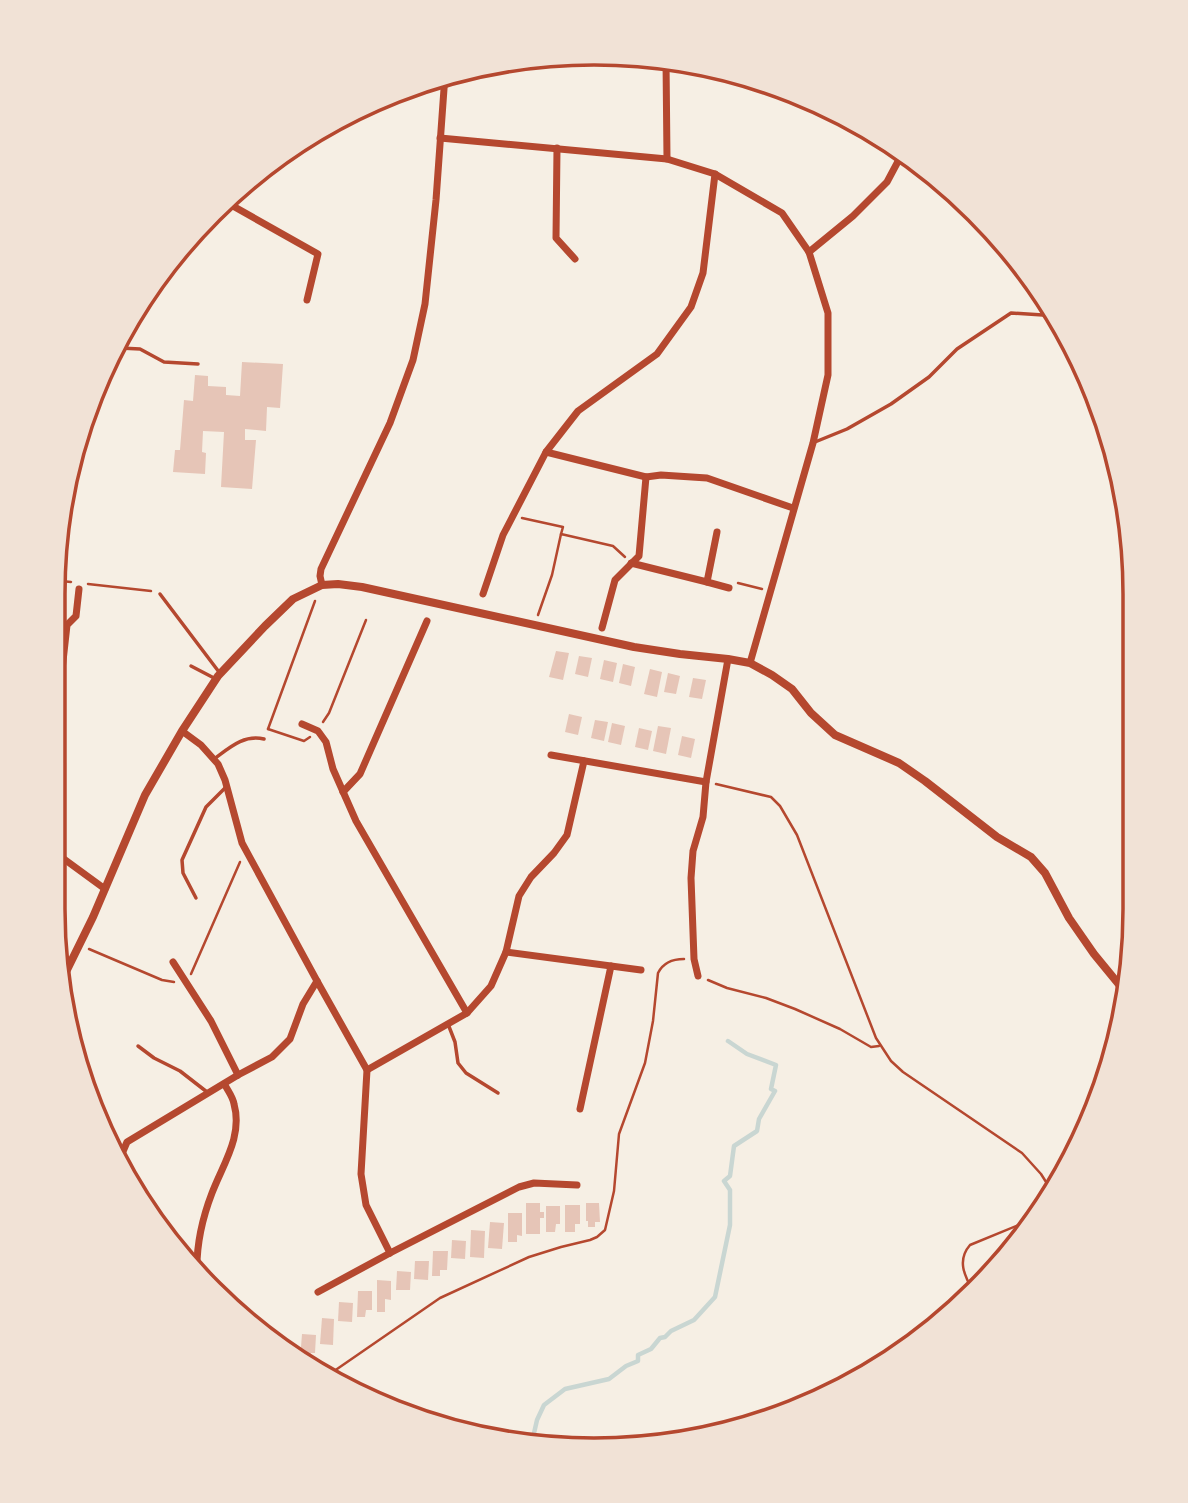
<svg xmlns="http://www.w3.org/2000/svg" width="1188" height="1503" font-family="'Exo 2',sans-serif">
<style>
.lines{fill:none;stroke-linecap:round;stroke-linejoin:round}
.stream{stroke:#c9d6d2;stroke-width:4.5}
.building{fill:#e6c5b7}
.path{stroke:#b5482f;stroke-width:2.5}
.service{stroke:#b5482f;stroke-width:3.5}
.minor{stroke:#b5482f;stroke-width:7}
.tertiary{stroke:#b5482f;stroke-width:8}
.rim{fill:none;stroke:#b5482f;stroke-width:3.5}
</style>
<rect width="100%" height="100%" fill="#f6efe4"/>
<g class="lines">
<polyline class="stream" points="532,1442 537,1420 544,1405 565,1389 609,1379 626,1366 638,1361 638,1355 651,1349 660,1338 665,1337 671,1331 694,1320 715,1297 730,1225 730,1190 724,1181 730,1176 734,1146 757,1131 759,1119 775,1091 771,1089 776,1065 747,1054 728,1041"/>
</g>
<g class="building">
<polygon points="242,362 283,364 280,408 267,407 266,431 245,429 245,440 256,440 252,489 221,487 224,432 203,431 202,452 206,453 205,474 173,472 175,450 180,450 184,400 193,401 195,375 208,376 208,386 226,387 226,395 240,396"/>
<polygon points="556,651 569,653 563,680 549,677"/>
<polygon points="579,656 592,658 588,677 575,674"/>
<polygon points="604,660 617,663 613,682 600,679"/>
<polygon points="623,664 635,667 631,686 619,683"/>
<polygon points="650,669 662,672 657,697 644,694"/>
<polygon points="668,673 680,676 676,694 664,692"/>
<polygon points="693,678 706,680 702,699 689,697"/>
<polygon points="569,714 582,717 578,735 565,732"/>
<polygon points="595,720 608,722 604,741 591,738"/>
<polygon points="612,723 625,726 621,745 608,742"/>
<polygon points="658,726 671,728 666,754 653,751"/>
<polygon points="639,728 652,731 648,750 635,747"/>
<polygon points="682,736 695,739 691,758 678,755"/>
<polygon points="526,1203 540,1203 540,1212 544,1212 544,1218 540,1218 540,1234 526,1234"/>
<polygon points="586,1203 599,1203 600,1222 595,1222 595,1227 588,1227 588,1221 586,1221"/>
<polygon points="565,1205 580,1205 580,1224 575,1224 575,1232 565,1232"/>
<polygon points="546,1206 560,1206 560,1224 556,1224 555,1232 546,1232"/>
<polygon points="508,1213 522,1213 522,1236 517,1235 517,1242 508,1242"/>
<polygon points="490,1222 504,1223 502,1249 488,1248"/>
<polygon points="471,1230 485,1231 484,1258 470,1257"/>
<polygon points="452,1240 466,1241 465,1259 451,1258"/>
<polygon points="433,1251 448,1251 447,1270 440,1270 440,1276 432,1276"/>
<polygon points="415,1261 429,1261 428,1280 414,1279"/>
<polygon points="397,1271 411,1272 410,1290 396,1290"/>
<polygon points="377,1280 391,1281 391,1300 385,1299 385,1312 377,1312"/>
<polygon points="358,1291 372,1291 372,1310 366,1310 365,1317 357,1317"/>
<polygon points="339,1302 353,1303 352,1322 338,1321"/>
<polygon points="322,1318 334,1319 333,1345 320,1344"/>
<polygon points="302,1334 316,1335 315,1353 311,1353 310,1361 300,1360"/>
</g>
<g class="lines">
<g class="path">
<polyline points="522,518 563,527 561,534"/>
<polyline points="54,566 62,567 58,611"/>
<polyline points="61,581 71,582"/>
<polyline points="738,583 762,589"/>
<polyline points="88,584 151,591"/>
<polyline points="538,615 552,575 561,534 613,546 625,557"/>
<polyline points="323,722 329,713 366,620"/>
<polyline points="268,729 304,741 310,737"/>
<polyline points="268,729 315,601"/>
<polyline points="716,784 771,797 780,806 797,835 876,1038 891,1061 903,1072 1022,1153 1041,1174 1053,1193"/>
<polyline points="89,949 162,980 174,982"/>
<polyline points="191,974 240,862"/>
<polyline points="708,980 727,988 766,998 795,1009 840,1029 871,1047 879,1046"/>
<polyline points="1040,1214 1047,1184"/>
<path d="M973,1291c-9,-16 -16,-31 -3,-46l68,-28"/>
<path d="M324,1378l116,-80 89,-41 32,-10 29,-7 7,-3 8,-7 9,-39 5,-57 26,-71 8,-42 5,-48c5,-10 15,-14 26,-14"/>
</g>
<g class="service">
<polyline points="120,348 140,349 164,362 198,364"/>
<polyline points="815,442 847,429 891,404 929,377 957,349 1011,313 1058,316"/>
<polyline points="160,594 219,672"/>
<polyline points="53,618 67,625"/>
<polyline points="191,666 214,678"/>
<path d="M214,759c15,-11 30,-25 50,-20"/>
<polyline points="196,898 183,873 182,860 206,807 225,788"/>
<polyline points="448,1024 455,1042 458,1063 466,1073 498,1093"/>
<polyline points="138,1046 154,1058 180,1071 207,1092"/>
</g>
<g class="minor">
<polyline points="666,60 667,159"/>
<polyline points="440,138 667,159 715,174 782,213 809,252 828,313 828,375 813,443 750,663"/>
<polyline points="557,148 556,238 575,259"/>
<polyline points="224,201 318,254 307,300"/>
<polyline points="192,235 206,220"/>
<polyline points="809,252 853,216 887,182 903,152"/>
<polyline points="546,452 646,477 661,475 707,478 793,508"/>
<polyline points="631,563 707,582 717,532"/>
<polyline points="707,582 729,588"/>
<polyline points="322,585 320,576 321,569 390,423 413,360 425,304 436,200 445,75"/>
<polyline points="483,594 503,535 546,452 578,411 657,354 691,307 703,273 715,174"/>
<polyline points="602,628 615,580 639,556 646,477"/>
<polyline points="53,699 61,679 67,625 76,616 79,589"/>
<polyline points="302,724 318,731 326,742 333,769 356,821 467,1013"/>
<polyline points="182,731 201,745 218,764 225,780 242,843 317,981 367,1070 361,1174 366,1205 390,1253"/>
<polyline points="551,755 706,782"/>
<polyline points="343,792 360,774 427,621"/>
<polyline points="53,851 105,889"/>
<polyline points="506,952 641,970"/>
<polyline points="173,962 211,1021 238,1075"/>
<polyline points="698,976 694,959 691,878 693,851 703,817 706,782 728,659"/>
<polyline points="367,1070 467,1013 491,986 506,952 519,896 531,877 554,853 567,835 584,761"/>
<polyline points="580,1109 611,966"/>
<polyline points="118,1163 127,1142 238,1075 272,1057 290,1039 303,1004 317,981"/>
<path d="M197,1274c-1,-28 5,-55 15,-81 11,-29 31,-57 22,-89 -1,-7 -6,-13 -9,-19"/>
<polyline points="318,1292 390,1253 519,1187 534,1183 577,1185"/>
</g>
<polyline class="tertiary" points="62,980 93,917 145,795 182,731 218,676 265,626 293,599 322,585 338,584 362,587 634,647 680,654 728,659 750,663 772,675 792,689 811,713 835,735 899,763 925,781 997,837 1031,857 1045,873 1069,918 1094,954 1126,993"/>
</g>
<path d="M0 0H1188V1503H0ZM594 65H594A529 529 0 0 1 1123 594V909A529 529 0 0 1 594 1438H594A529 529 0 0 1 65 909V594A529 529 0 0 1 594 65Z" fill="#f1e2d6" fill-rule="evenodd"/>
<path class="rim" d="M594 65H594A529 529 0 0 1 1123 594V909A529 529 0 0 1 594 1438H594A529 529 0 0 1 65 909V594A529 529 0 0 1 594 65Z"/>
</svg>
